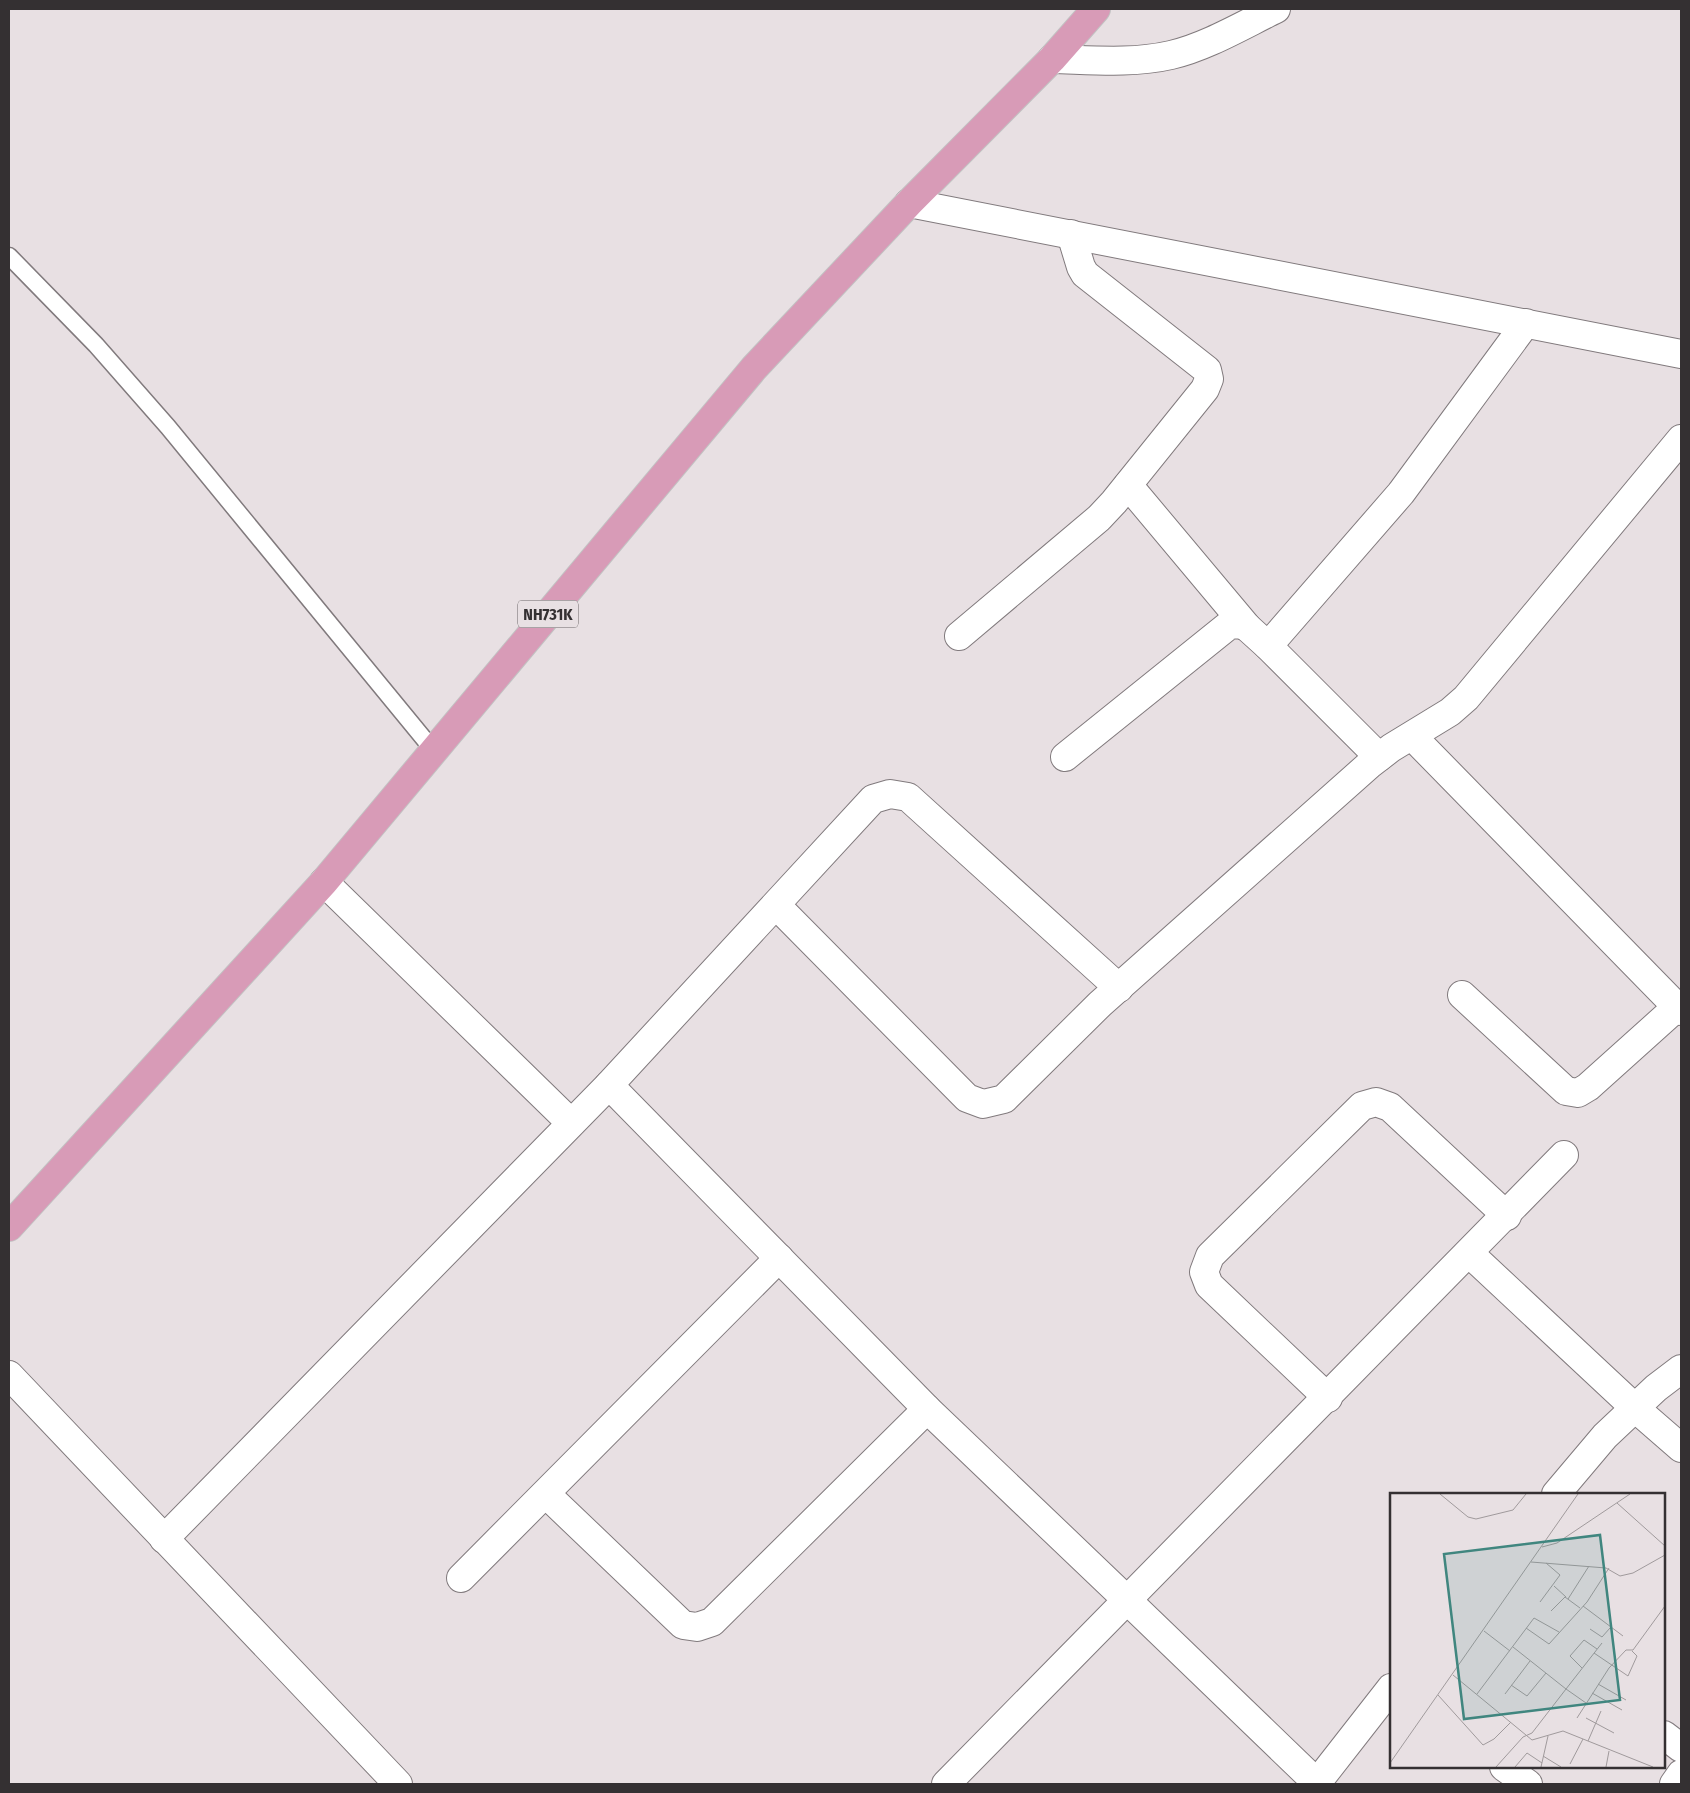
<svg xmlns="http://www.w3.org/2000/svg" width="1690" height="1793" font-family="'Fira Sans Condensed',sans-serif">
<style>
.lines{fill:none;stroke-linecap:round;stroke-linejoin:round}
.service-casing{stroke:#817a7d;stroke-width:19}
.minor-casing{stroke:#817a7d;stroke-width:30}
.trunk-casing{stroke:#c2c1c2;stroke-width:30}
.service{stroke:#fff;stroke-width:16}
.minor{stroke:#fff;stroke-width:28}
.trunk{stroke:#d89bb7;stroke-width:28}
.labels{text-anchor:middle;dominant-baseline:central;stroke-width:5;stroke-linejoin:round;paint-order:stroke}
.shield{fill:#e8e0e3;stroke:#6a6567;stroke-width:1}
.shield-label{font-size:16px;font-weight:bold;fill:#343032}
.inset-road{fill:none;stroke:#a09a9c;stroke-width:1}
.view{fill:#40867f;fill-opacity:0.15;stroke:#40867f;stroke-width:2.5}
.inset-edge{fill:none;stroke:#343032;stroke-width:2.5}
</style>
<rect width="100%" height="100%" fill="#e8e0e3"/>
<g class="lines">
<g class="service-casing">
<polyline id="service" points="9,256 96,345 168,427 434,751"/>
</g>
<g class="minor-casing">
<g id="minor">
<path d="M1052,59c40,1 80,5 119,-4 35,-8 72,-30 105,-46"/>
<polyline points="909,203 1681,354"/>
<polyline points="1128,485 1247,627"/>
<polyline points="959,636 1099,518 1114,502 1205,389 1209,379 1207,370 1085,274 1081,267 1071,234"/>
<polyline points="1268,646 1401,493 1526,323"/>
<polyline points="1412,736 1681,1011"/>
<polyline points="1065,757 1229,625 1239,624 1247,627 1268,646 1379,757"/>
<polyline points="324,882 571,1123"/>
<polyline points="776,905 967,1098 983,1104 1004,1099 1100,1004 1369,765 1391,748 1450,712 1466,698 1681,439"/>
<polyline points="1462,995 1566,1091 1578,1093 1588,1087 1677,1007"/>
<polyline points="609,1085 927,1409 1127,1600 946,1784"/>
<polyline points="1469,1253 1635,1408 1681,1448"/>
<polyline points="9,1375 398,1784"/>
<polyline points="1328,1398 1209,1285 1204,1272 1210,1256 1362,1106 1376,1102 1390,1107 1507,1216"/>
<polyline points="546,1494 683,1625 697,1627 712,1622 927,1409"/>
<polyline points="1556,1494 1605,1436 1656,1388 1681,1369"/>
<polyline points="164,1539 609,1085 873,799 890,794 908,797 1119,988"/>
<polyline points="461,1578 779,1258"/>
<polyline points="1664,1735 1681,1748"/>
<polyline points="1504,1767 1528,1784"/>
<polyline points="1317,1783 1127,1600 1564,1155"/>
<polyline points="1316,1784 1391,1688"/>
<polyline points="1674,1784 1681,1774"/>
</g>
</g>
<g class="trunk-casing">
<polyline id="trunk" points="9,1227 324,882 754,368 909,203 1052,59 1096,9"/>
</g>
<use href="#service" class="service"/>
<use href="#minor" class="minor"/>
<use href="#trunk" class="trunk"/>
</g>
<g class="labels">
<rect class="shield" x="518" y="600.5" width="60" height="27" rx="4"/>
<g class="shield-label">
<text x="548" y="614">NH731K</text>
</g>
</g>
<g transform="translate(1390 1493)">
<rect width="275" height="275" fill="#e8e0e3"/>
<path class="inset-road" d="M50,1l28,23 8,2 37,-9 13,-16M227,10l48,43M152,54l15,-4 73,-49M141,69l75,6 14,8 13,-3 32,-18M164,93l12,11M178,106l21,-33M150,109l20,-27 -14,-12M193,113l40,30M161,118l14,-14 15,11M136,135l23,16 38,-42 22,-34M200,136l12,8 8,-9M94,138l26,20M204,160l34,23 9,-20 -5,-5M192,175l-12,-12 14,-16 13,9M63,182l79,65 31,-9 90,36M208,191l28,16M121,192l16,11 19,-23M202,200l30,17M87,201l57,-76 25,14M115,201l25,-33M48,202l45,50 11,-6 17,-17M196,210l-20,-14 36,-46M187,225l32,-50 17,-18h7l32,-44M196,225l28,15M198,248l13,-30M153,263l18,11M0,270l188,-269M180,271l13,-25M106,274l27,-30 9,-4 34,-44 -53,-42M125,274l12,-14 15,10M151,274l7,-31M216,274l3,-16"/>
<path class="view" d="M210,42l20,165 -156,19 -20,-165z"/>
<rect width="275" height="275" class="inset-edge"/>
</g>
<rect width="1690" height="1793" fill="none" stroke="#343032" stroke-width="20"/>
</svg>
